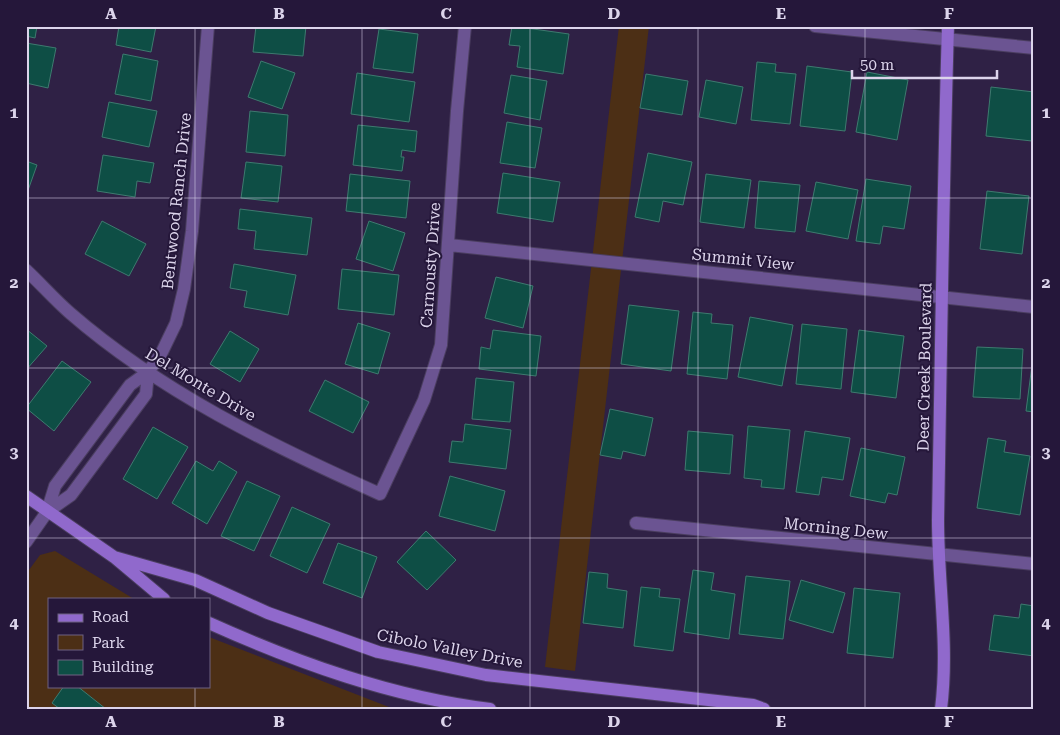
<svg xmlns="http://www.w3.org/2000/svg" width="1060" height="735" viewBox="0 0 1060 735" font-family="'Roboto Serif',serif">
	<rect width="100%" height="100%" fill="#2f2145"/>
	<!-- green -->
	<path fill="#4c2f15" d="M619 26H649L575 671 545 667Z
		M55 551 134 599H49V686H209V637L394 709H26V574L40 555Z"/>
	<!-- building -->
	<path fill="#0e4e45" stroke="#3e7a6f" d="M26 26H37L35 38 26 36Z
		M119 26H156L151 52 116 45Z
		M256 26H306L303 56 253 52Z
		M512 26 569 34 563 74 517 67 520 46 509 45Z
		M379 29 418 34 413 73 373 68Z
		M26 43 56 48 48 88 26 83Z
		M123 54 158 61 151 101 115 94Z
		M261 61 295 73 282 109 248 97Z
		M757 62 776 64 775 72 796 74 790 124 751 120Z
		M807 66 852 72 845 131 800 126Z
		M867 72 908 80 897 140 856 132Z
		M357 73 415 82 409 122 351 114Z
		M646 74 688 81 682 115 640 108Z
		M511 75 547 81 540 120 504 113Z
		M706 80 743 87 736 124 699 117Z
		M991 87 1034 92 1032 141 986 136Z
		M26 92H28L26 129Z
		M109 102 157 111 149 147 102 137Z
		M250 111 288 115 285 156 246 152Z
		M507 122 542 128 535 168 500 163Z
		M358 125 417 131 415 152 402 150 401 157H404L402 171 353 165Z
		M648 153 692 162 683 205 663 201 659 222 635 217Z
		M103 155 154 163 150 183 137 181 135 197 97 191Z
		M26 161 37 165 26 196Z
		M246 162 282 166 278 202 241 198Z
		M503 173 560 182 553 222 497 213Z
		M350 174 410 181 406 218 346 211Z
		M706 174 751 180 744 228 700 222Z
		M866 179 911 186 904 229 883 226 880 244 856 241Z
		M759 181 800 185 795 232 755 228Z
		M816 182 858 190 848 239 806 231Z
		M987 191 1029 196 1022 254 980 249Z
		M240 209 312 218 307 255 254 249 256 231 238 229Z
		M102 221 146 244 129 276 85 254Z
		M369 221 405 233 393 271 356 259Z
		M234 264 296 275 288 315 244 307 247 291 230 288Z
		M342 269 399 275 394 315 338 309Z
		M496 277 533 286 523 328 485 318Z
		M629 305 679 311 671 371 621 364Z
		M693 312 712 314 711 323 733 325 727 379 687 374Z
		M750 317 793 325 782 386 738 377Z
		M358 323 390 333 378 374 345 364Z
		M802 324 847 329 841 389 796 384Z
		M26 329 47 346 26 370Z
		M493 330 541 336 536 376 479 369 481 347 490 349Z
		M859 330 904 336 896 398 851 392Z
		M230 331 259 349 240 382 210 364Z
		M977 347 1023 349 1020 399 973 397Z
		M62 361 91 382 54 431 26 408Z
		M1032 365H1034V412L1026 411Z
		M476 378 514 382 510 422 472 419Z
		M325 380 369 402 353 433 309 411Z
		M610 409 653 418 645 456 623 451 621 459 600 455Z
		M465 424 511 430 506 469 449 462 452 441 463 442Z
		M748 426 790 430 784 489 761 487 762 480 744 478Z
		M153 427 188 447 157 499 123 479Z
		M688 431 733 435 730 474 685 470Z
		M805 431 850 438 843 480 822 477 819 495 796 492Z
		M988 438 1006 441 1004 452 1030 456 1020 515 977 508Z
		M861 448 905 457 897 495 888 493 885 503 850 496Z
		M196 461 213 471 219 461 237 472 207 524 172 503Z
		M450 476 505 491 495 531 439 516Z
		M247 481 280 496 254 551 221 536Z
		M292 507 330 524 307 573 270 556Z
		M426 531 456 560 427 590 397 562Z
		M338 543 377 557 362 598 323 583Z
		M693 570 714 573 711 590 735 594 729 639 684 632Z
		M589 572 608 574 607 588 627 591 623 628 583 623Z
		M746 576 790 581 783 639 739 634Z
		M801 580 845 593 833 633 789 620Z
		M641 587 660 589 659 597 680 599 673 651 634 646Z
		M854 588 900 593 893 658 847 653Z
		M1021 604 1034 606V656L989 650 994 615 1019 618Z
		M64 686H77L106 709H60L52 703Z"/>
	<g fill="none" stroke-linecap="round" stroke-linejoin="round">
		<defs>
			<path id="street" d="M815 26 1034 48
				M449 245 1034 307
				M26 270C41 284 54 299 70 313 161 392 270 445 380 494L424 400 441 345 457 111 465 26
				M47 512 71 495 146 394 148 372
				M636 523 1034 564
				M26 542 47 512 55 486 130 385 148 372 161 354 176 323 184 289 192 231 208 26"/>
			<path id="secondary" d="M26 496 114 557 164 599
				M114 557 195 580 268 613 378 652 486 675 753 705 764 709
				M209 623C298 663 392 697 490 709
				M941 709C949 646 938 584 938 520 941 356 943 191 948 26"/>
		</defs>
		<!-- street casing -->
		<use href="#street" stroke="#4b3e60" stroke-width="14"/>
		<!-- secondary casing -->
		<use href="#secondary" stroke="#4b3e60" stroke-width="14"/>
		<!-- street -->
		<use href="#street" stroke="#6b5492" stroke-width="12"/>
		<!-- secondary -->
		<use href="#secondary" stroke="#9069cc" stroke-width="12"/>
	</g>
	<!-- grid -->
	<path fill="none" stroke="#dcd4eb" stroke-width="1" stroke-opacity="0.55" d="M195 26V599M362 26V709M530 26V709M698 26V709M865 26V709M26 198H1034M26 368H1034M26 538H1034M195 686V709"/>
	<g text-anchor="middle" stroke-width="4" stroke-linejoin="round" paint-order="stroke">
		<!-- street labels -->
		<g font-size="16" fill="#dcd4eb" stroke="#25173a">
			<text transform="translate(176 201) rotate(-84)" y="6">Bentwood Ranch Drive</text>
			<text transform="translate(743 259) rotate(6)" y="6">Summit View</text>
			<text transform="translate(430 265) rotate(-86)" y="6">Carnousty Drive</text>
			<text transform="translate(924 367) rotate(-89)" y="6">Deer Creek Boulevard</text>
			<text transform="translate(201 384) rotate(31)" y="6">Del Monte Drive</text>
			<text transform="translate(836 528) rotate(6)" y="6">Morning Dew</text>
			<text transform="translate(450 648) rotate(11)" y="6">Cibolo Valley Drive</text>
		</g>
	</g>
	<!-- border -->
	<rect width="1060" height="735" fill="none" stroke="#25173a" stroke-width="55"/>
	<!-- legend -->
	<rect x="48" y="598" width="162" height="90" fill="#25173a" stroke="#6e6381"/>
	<rect x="58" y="614" width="25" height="8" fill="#9069cc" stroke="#6e6381"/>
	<text x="92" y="622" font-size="15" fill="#dcd4eb">Road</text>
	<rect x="58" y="635" width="25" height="15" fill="#4c2f15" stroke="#6e6381"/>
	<text x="92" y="648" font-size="15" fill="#dcd4eb">Park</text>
	<rect x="58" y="660" width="25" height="15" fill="#0e4e45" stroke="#6e6381"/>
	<text x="92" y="672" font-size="15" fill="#dcd4eb">Building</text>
	<!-- scale -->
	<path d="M852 70v8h145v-8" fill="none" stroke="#dcd4eb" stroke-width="2.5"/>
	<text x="860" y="70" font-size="15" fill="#dcd4eb" stroke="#25173a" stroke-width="4" paint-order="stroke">50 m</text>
	<rect x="28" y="28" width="1004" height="680" fill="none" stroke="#dcd4eb" stroke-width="2"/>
	<g font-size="16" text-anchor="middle" font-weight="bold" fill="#dcd4eb">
		<text x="111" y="19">A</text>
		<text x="279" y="19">B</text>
		<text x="446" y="19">C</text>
		<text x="614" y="19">D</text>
		<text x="781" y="19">E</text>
		<text x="949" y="19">F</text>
		<text x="14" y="118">1</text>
		<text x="1046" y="118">1</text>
		<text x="14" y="288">2</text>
		<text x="1046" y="288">2</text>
		<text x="14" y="458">3</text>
		<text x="1046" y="458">3</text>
		<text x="14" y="628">4</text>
		<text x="1046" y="628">4</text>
		<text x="111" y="727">A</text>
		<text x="279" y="727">B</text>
		<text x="446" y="727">C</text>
		<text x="614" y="727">D</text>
		<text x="781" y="727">E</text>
		<text x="949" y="727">F</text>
	</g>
</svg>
